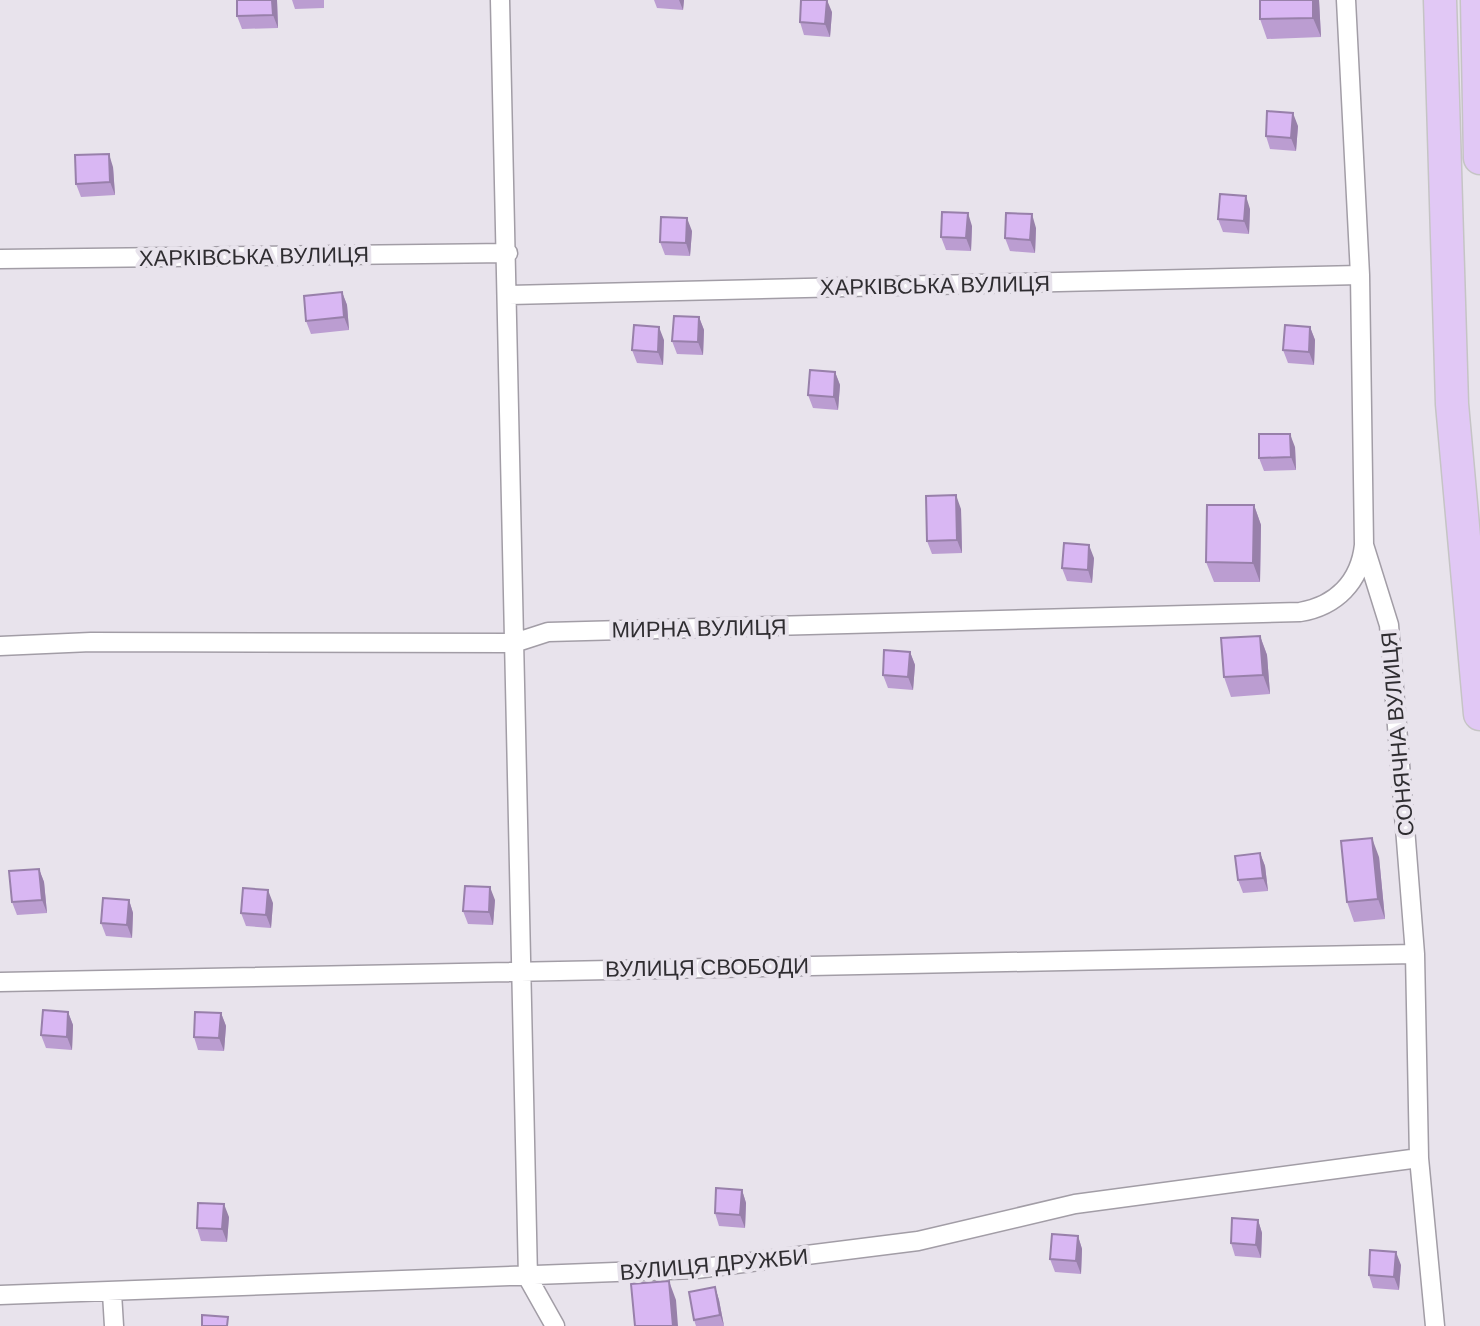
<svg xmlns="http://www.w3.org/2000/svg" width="1480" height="1326" viewBox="0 0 1480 1326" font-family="'DM Sans',sans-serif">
	<rect width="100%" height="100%" fill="#e8e3ec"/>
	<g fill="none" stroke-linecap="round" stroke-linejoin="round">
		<defs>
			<path id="street" d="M500 0 528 1278 555 1326
				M1346 0 1360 275 1364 545 1389 625 1415 954 1419 1158 1435 1326
				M0 259 508 253
				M509 295 1360 275
				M0 646 91 642 514 643 548 632 1300 612C1336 606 1360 582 1364 545
				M0 982 1415 954
				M112 1293 114 1326
				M0 1295 696 1269 918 1241 1075 1204 1419 1158"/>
			<path id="highway" d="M1440 0 1452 404 1480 714
				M1477 0 1480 158"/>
		</defs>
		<!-- street casing -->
		<use href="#street" stroke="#a29da6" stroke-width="21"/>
		<!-- highway casing -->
		<use href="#highway" stroke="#c5c4c5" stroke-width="35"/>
		<!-- street -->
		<use href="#street" stroke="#fff" stroke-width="18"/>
		<!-- highway -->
		<use href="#highway" stroke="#e1c8f5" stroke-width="32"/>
	</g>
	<!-- wall -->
	<path fill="#bb9dd1" d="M237 0H277L278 28 242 29 237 16Z
		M292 0H324V8L295 9Z
		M654 0H684L683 10 657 8Z
		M1319 0 1321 37 1267 39 1260 19Z
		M832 12 830 37 804 35 800 22Z
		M1298 126 1296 151 1270 149 1266 136Z
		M113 167 115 195 81 197 76 184Z
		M1250 209 1249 234 1223 232 1218 219Z
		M972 226 971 251 946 250 941 237Z
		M1036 228 1035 253 1010 251 1005 238Z
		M692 231 690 256 665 255 660 242Z
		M342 292 347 305 349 330 311 334 306 321Z
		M699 317 704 330 703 355 677 354 672 341Z
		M1310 327 1315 340 1314 365 1288 363 1283 350Z
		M664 340 663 365 637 363 632 350Z
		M835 372 840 385 838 410 813 408 808 395Z
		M1295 447 1296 470 1264 471 1259 458Z
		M1254 505 1261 525 1260 582H1214L1206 562Z
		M961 509 962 553 932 554 927 541Z
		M1094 558 1092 583 1067 581 1062 568Z
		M1260 636 1267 655 1270 694 1231 697 1224 677Z
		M910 652 915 665 913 690 888 688 883 675Z
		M1260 853 1265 866 1268 891 1243 893 1238 880Z
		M1379 857 1385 919 1354 922 1347 902Z
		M39 869 44 882 47 913 17 915 12 902Z
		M129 900 133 913 132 938 106 936 101 923Z
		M495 900 493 925 468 924 463 911Z
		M273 903 271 928 246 926 241 913Z
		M68 1012 73 1025 72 1050 46 1048 41 1035Z
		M221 1013 226 1026 224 1051 198 1050 194 1037Z
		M742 1190 746 1203 745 1228 719 1226 715 1213Z
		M229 1217 227 1242 201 1241 197 1228Z
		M1258 1220 1262 1233 1261 1258 1235 1256 1231 1243Z
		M1078 1236 1082 1249 1081 1274 1055 1272 1050 1259Z
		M1401 1265 1399 1290 1373 1288 1369 1275Z
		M715 1287 719 1300 724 1326H696L694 1320Z"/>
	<!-- shaded-wall -->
	<path fill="#9880aa" d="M272 0H277L278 28 273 15Z
		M679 0H684L683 10Z
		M827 0 832 12 830 37 825 24Z
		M1313 0H1319L1321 37 1313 18Z
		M1293 113 1298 126 1296 151 1291 138Z
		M109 154 113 167 115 195 110 182Z
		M1246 196 1250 209 1249 234 1244 221Z
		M968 213 972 226 971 251 966 238Z
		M1032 214 1036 228 1035 253 1030 240Z
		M687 218 692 231 690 256 686 243Z
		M342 292 347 305 349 330 344 317Z
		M699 317 704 330 703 355 698 342Z
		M659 327 664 340 663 365 658 352Z
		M1310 327 1315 340 1314 365 1309 352Z
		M835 372 840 385 838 410 834 397Z
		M1290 434 1295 447 1296 470 1291 457Z
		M956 495 961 509 962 553 957 540Z
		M1254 505 1261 525 1260 582 1253 563Z
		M1089 545 1094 558 1092 583 1088 570Z
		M1260 636 1267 655 1270 694 1263 675Z
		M910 652 915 665 913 690 908 677Z
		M1372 838 1379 857 1385 919 1378 899Z
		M1260 853 1265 866 1268 891 1263 878Z
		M39 869 44 882 47 913 42 900Z
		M490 887 495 900 493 925 489 912Z
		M268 890 273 903 271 928 266 915Z
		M129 900 133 913 132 938 127 925Z
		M68 1012 73 1025 72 1050 67 1037Z
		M221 1013 226 1026 224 1051 219 1038Z
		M742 1190 746 1203 745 1228 740 1215Z
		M224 1204 229 1217 227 1242 222 1229Z
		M1258 1220 1262 1233 1261 1258 1256 1245Z
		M1078 1236 1082 1249 1081 1274 1076 1261Z
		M1396 1252 1401 1265 1399 1290 1394 1277Z
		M669 1281 676 1300 678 1326H673Z
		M715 1287 719 1300 724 1326 720 1315Z"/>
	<!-- building -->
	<path fill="#d9b7f3" stroke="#9880aa" stroke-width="2" d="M237 0H272L273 15 237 16Z
		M801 0H827L825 24 800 22Z
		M1260 0H1313V18L1260 19Z
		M1267 111 1293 113 1291 138 1266 136Z
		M109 154 110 182 76 184 75 155Z
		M1220 194 1246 196 1244 221 1218 219Z
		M942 212 968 213 966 238 941 237Z
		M1006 213 1032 214 1030 240 1005 238Z
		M661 217 687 218 686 243 660 242Z
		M342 292 344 317 306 321 304 296Z
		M674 316 699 317 698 342 672 341Z
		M634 325 659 327 658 352 632 350Z
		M1285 325 1310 327 1309 352 1283 350Z
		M810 370 835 372 834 397 808 395Z
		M1259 434H1290L1291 457 1259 458Z
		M956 495 957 540 927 541 926 496Z
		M1207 505H1254L1253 563 1206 562Z
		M1064 543 1089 545 1088 570 1062 568Z
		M1260 636 1263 675 1224 677 1221 638Z
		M884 650 910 652 908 677 883 675Z
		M1372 838 1378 899 1347 902 1341 841Z
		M1260 853 1263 878 1238 880 1235 856Z
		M39 869 42 900 12 902 9 871Z
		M465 886 490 887 489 912 463 911Z
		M243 888 268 890 266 915 241 913Z
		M103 898 129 900 127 925 101 923Z
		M43 1010 68 1012 67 1037 41 1035Z
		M195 1012 221 1013 219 1038 194 1037Z
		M716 1188 742 1190 740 1215 715 1213Z
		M198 1203 224 1204 222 1229 197 1228Z
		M1232 1218 1258 1220 1256 1245 1231 1243Z
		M1052 1234 1078 1236 1076 1261 1050 1259Z
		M1370 1250 1396 1252 1394 1277 1369 1275Z
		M669 1281 673 1326H635L631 1284Z
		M715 1287 720 1315 694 1320 689 1292Z
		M202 1315 228 1317 227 1326H202Z"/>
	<g text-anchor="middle" stroke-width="8" stroke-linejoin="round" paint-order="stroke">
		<!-- street labels -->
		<g font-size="22" fill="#2f2d31" stroke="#e8e3ec">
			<text transform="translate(254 256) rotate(-1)" y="8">ХАРКІВСЬКА ВУЛИЦЯ</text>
			<text transform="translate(935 285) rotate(-1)" y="8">ХАРКІВСЬКА ВУЛИЦЯ</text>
			<text transform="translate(699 628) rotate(-1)" y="8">МИРНА ВУЛИЦЯ</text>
			<text transform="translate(1397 734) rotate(-95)" y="8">СОНЯЧНА ВУЛИЦЯ</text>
			<text transform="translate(707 967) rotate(-1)" y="8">ВУЛИЦЯ СВОБОДИ</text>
			<text transform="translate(714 1264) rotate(-5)" y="8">ВУЛИЦЯ ДРУЖБИ</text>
		</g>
	</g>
</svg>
